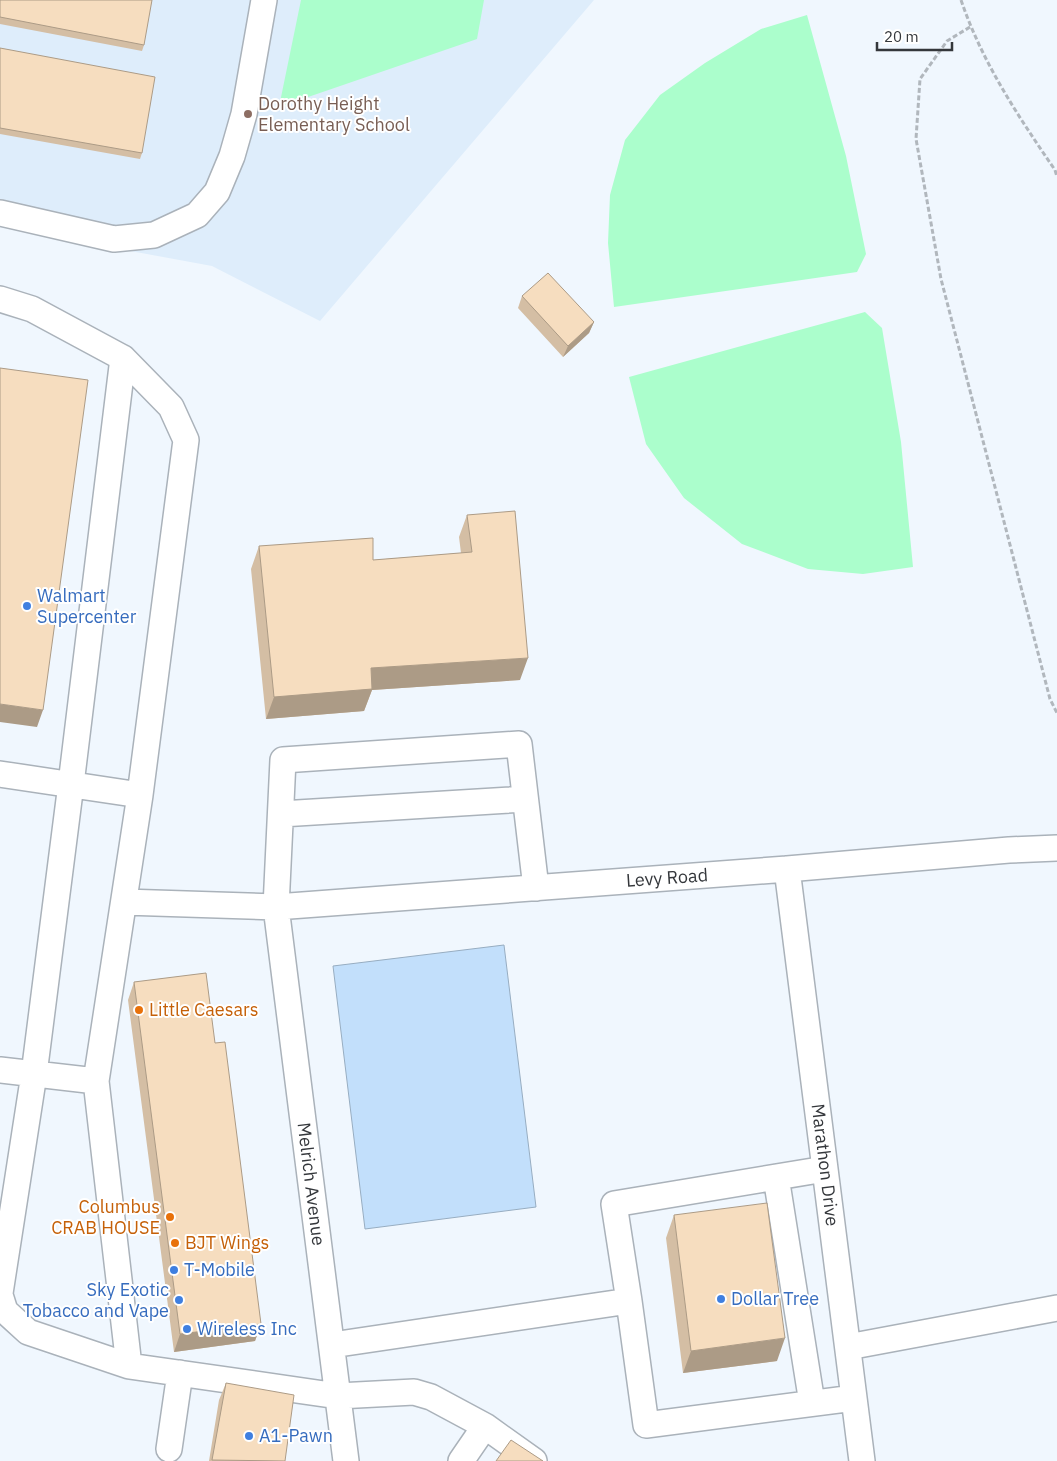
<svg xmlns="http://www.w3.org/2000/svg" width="1057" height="1461" viewBox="0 0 1057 1461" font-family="'IBM Plex Sans',sans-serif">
	<rect width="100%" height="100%" fill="#f0f7fe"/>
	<!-- built -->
	<path fill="#deedfb" d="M0 0H594L320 321 212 266 0 227Z"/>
	<!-- green -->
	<path fill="#abfecc" d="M301 0H484L477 39 279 107Z
		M807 15 846 156 866 254 857 272 614 307 608 243 610 195 625 140 660 95 705 63 761 29Z
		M865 312 882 328 901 442 913 567 863 574 808 569 742 544 684 498 646 444 629 377Z"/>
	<!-- water -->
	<path fill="#c2dffb" stroke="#97adc1" d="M504 945 536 1207 365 1229 333 966Z"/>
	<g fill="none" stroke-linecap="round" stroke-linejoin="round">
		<defs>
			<path id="minor" d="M0 213 114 239 154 235 197 215 217 192 232 156 244 114 264 0
				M0 299 32 309 123 358 171 407 186 440 140 795
				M0 774 140 795 96 1081 0 1070
				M281 814 525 799
				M787 869 862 1461
				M124 902 276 907 787 869 1009 850 1057 848
				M96 1081 129 1366 338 1396 414 1392 431 1397 485 1426 461 1461
				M776 1177 812 1403
				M0 1293 34 1074 71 784 123 358
				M0 1295 5 1311 28 1332 129 1366
				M629 1301 646 1425 854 1398
				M332 1345 629 1301 614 1204 825 1169
				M848 1347 1057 1308
				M485 1426 534 1461
				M169 1449 180 1373
				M346 1461 276 907 283 760 519 744 536 888"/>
		</defs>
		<!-- minor casing -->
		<use href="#minor" stroke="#aab2ba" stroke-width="28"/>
		<!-- path -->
		<path stroke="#b1b7bd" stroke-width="3" stroke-dasharray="5 2.5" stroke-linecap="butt" d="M961 0C982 62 1018 116 1055 170L1057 177
			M970 27 947 41 920 79 916 139 941 279 1050 699 1057 713"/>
		<!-- minor -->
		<use href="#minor" stroke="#fff" stroke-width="25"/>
	</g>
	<!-- wall -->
	<path fill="#d4bea4" d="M0 0 144 45 142 51 0 24Z
		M0 48 142 153 140 159 0 134Z
		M522 296 594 322 589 333 563 357 518 308Z
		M467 515 520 680 372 690 364 711 266 719 251 569 259 546 373 560 461 553 459 537Z
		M134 982 215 1043 261 1324 255 1341 174 1352 128 1000Z
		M674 1215 777 1361 683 1373 666 1238Z
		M226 1383 285 1461H209L219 1400Z"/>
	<!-- shaded-wall -->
	<path fill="#ac9b86" d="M594 322 589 333 563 357 568 346Z
		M528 658 520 680 372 690 364 711 266 719 274 697 371 668Z
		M0 704 43 710 37 727 0 722Z
		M261 1324 255 1341 174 1352 180 1334Z
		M785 1338 777 1361 683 1373 691 1351Z"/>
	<!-- building -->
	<path fill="#f6ddbf" stroke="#ac9b86" d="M0 0H152L144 45 0 17Z
		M0 48 155 77 142 153 0 128Z
		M548 273 594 322 568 346 522 296Z
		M0 368 88 380 43 710 0 704Z
		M515 511 528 658 371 668 372 689 274 697 259 546 373 538V560L472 552 467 515Z
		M206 973 215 1043 225 1042 261 1324 180 1334 134 982Z
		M767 1203 785 1338 691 1351 674 1215Z
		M226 1383 294 1395 285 1461 212 1460Z
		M511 1440 543 1461H496Z"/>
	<!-- markers -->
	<circle fill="#8d6e63" stroke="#fff" stroke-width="2" cx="248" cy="114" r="5"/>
	<g fill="#3f7fe0" stroke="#fff" stroke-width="2">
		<circle cx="27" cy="606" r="5"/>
		<circle cx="174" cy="1270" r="5"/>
		<circle cx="721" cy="1299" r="5"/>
		<circle cx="179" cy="1300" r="5"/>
		<circle cx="187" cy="1329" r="5"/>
		<circle cx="249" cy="1436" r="5"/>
	</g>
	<g fill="#e8710a" stroke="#fff" stroke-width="2">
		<circle cx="139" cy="1010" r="5"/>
		<circle cx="170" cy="1217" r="5"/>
		<circle cx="175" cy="1243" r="5"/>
	</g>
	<g text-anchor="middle" stroke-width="4" stroke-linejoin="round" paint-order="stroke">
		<!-- education labels -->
		<g font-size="18" fill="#785e54" stroke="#fff" text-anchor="start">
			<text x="258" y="110">Dorothy Height<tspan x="258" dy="21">Elementary School</tspan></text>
		</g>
		<!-- shop labels -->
		<g font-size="18" fill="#366cbe" stroke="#fff" text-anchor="start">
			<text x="37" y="602">Walmart<tspan x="37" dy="21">Supercenter</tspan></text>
			<text x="184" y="1276">T-Mobile</text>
			<text x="169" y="1296" text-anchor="end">Sky Exotic<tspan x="169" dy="21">Tobacco and Vape</tspan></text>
			<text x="731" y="1305">Dollar Tree</text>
			<text x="197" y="1335">Wireless Inc</text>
			<text x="259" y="1442">A1-Pawn</text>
		</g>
		<!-- street labels -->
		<g font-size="18" fill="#34373b" stroke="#fff">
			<text transform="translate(667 878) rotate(-4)" y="6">Levy Road</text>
			<text transform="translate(825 1165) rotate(83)" y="6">Marathon Drive</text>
			<text transform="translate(311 1184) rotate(83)" y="6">Melrich Avenue</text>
		</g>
		<!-- food labels -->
		<g font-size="18" fill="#c56008" stroke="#fff" text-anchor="start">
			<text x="149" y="1016">Little Caesars</text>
			<text x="160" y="1213" text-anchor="end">Columbus<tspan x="160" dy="21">CRAB HOUSE</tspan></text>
			<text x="185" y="1249">BJT Wings</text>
		</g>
	</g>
	<!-- scale -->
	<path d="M877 42v8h75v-8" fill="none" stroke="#34373b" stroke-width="2.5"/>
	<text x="884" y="42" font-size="15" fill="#34373b" stroke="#ffffff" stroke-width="4" paint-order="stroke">20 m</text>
</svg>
